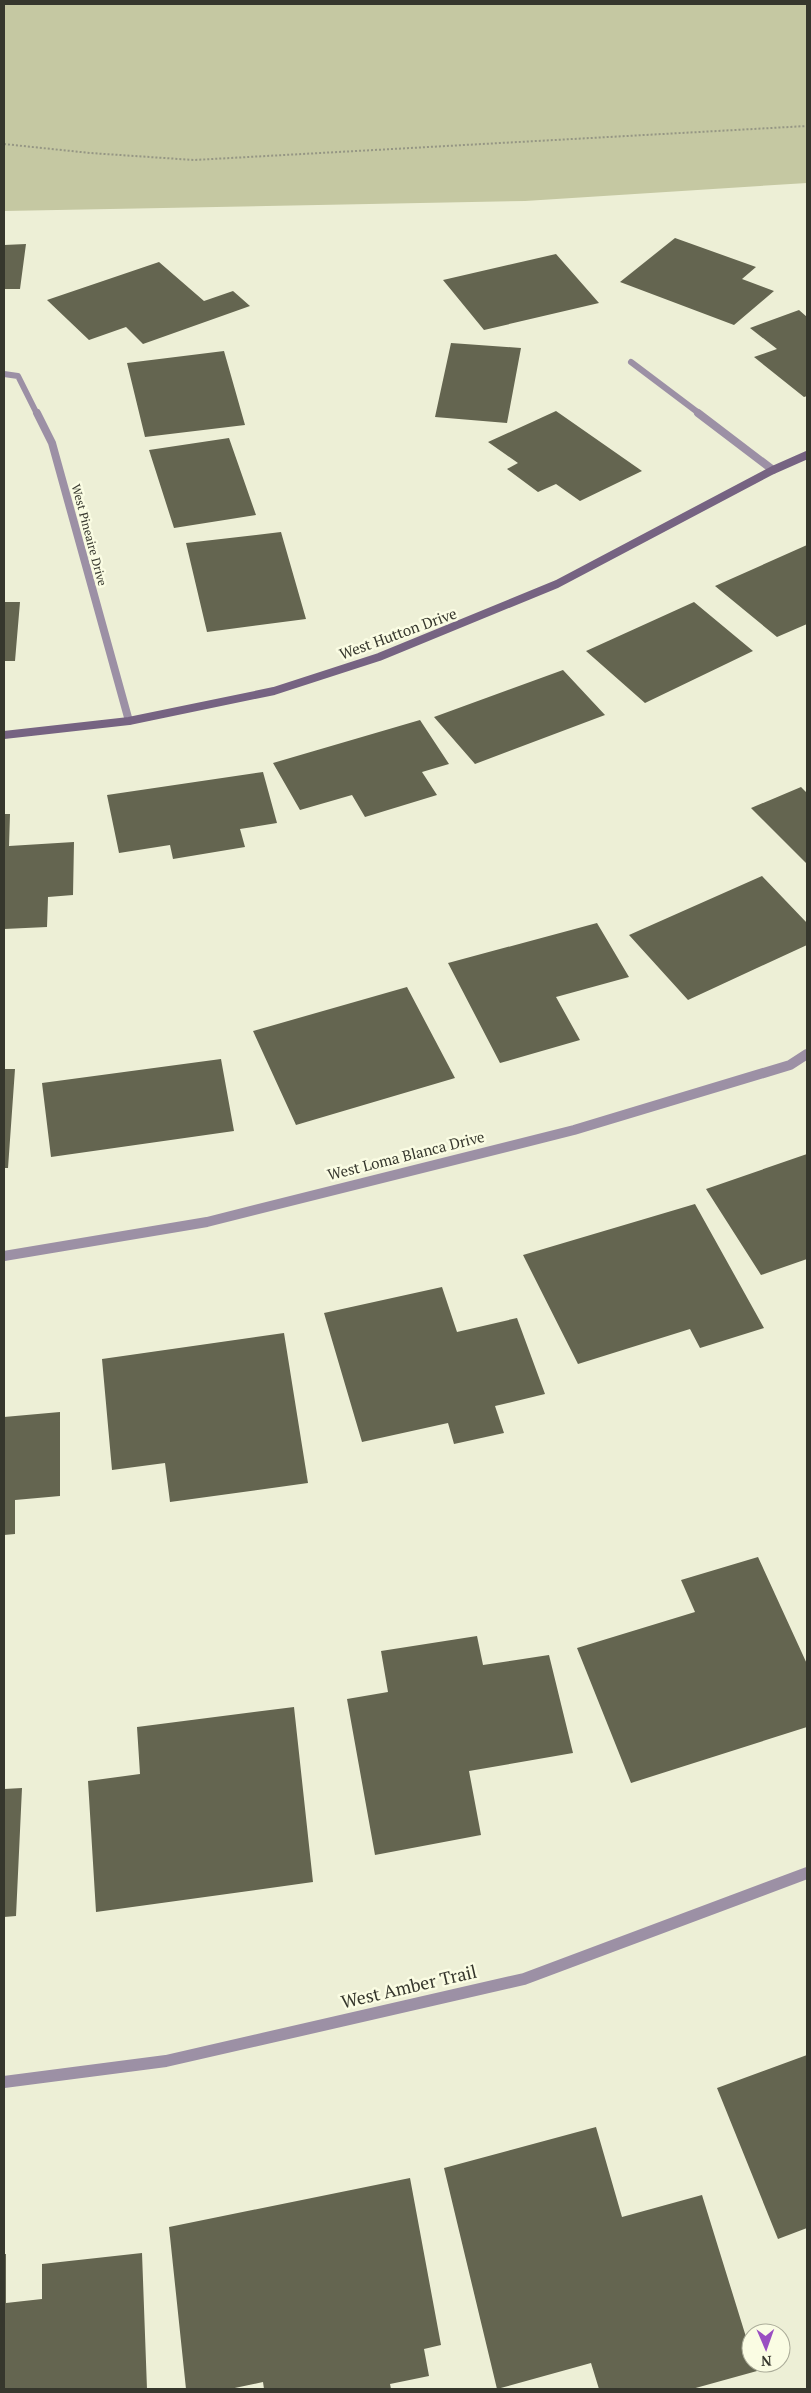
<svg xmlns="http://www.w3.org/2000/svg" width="811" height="2393" viewBox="0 0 811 2393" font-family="'PT Serif',serif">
	<rect width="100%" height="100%" fill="#edefd6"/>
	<!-- green -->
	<path fill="#c5c8a2" d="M4 4H807V183L525 201 4 211Z"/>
	<!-- building -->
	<path fill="#646550" d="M675 238 756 267 742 279 774 291 734 325 620 282Z
		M26 244 20 289H4V245Z
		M556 254 599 303 484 330 443 280Z
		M159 262 204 301 233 291 250 306 143 344 126 327 89 340 47 300Z
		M799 310 807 317V396L804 397 754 357 777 349 750 328Z
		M451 343 521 348 507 423 435 417Z
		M224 351 245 425 145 437 127 363Z
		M556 411 642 471 580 501 556 484 538 492 507 469 518 463 488 442Z
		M229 438 256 515 174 528 149 450Z
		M281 532 306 619 207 632 186 543Z
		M807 545V624L777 637 715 586Z
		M4 602H20L15 661H4Z
		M694 602 753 651 645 703 586 651Z
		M563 670 605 715 475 764 434 717Z
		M420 720 449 764 422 772 437 795 365 817 352 795 300 810 273 763Z
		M263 772 277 823 240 829 245 847 173 859 170 845 119 853 107 795Z
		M801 787 807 793V864L751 808Z
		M4 814H10L9 846 74 842 73 895 48 897 47 927 4 929Z
		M762 876 807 923V945L688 1000 629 935Z
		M597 923 629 977 556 997 580 1040 500 1063 448 963Z
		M407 987 455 1078 296 1125 253 1031Z
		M221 1059 234 1131 51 1157 42 1083Z
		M4 1069H15L8 1168H4Z
		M807 1154V1259L761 1275 706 1189Z
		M695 1204 764 1328 700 1348 690 1329 578 1364 523 1255Z
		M442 1287 457 1332 517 1318 545 1394 495 1406 504 1433 454 1444 448 1423 362 1442 324 1313Z
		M284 1333 308 1483 170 1502 165 1463 112 1470 102 1359Z
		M60 1412V1496L15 1500V1534L4 1535V1417Z
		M758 1557 807 1664V1727L631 1783 577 1648 695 1612 681 1580Z
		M477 1636 483 1665 549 1655 573 1753 469 1771 481 1835 375 1855 347 1699 388 1692 381 1651Z
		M294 1707 313 1882 96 1912 88 1781 140 1774 137 1727Z
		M22 1788 16 1916 4 1917V1789Z
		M807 2055V2228L778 2239 717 2088Z
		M596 2127 622 2217 702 2195 751 2353V2363H754L757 2371 692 2389H599L591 2363 497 2389 444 2168Z
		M410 2178 441 2345 424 2349 429 2376 390 2384 391 2389H264L263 2382 230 2389H186L169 2227Z
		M142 2253 147 2389H4V2254H6V2303L42 2299V2264Z"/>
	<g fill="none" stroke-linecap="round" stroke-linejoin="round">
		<!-- path -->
		<path stroke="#959684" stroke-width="2" stroke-dasharray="2 2" stroke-linecap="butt" d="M4 144 90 153 194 160 807 126"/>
		<!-- street-far3 -->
		<path stroke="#9c90a5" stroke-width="6" d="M631 362 700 414
			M4 374 18 376 37 414"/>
		<!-- street-far2 -->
		<path stroke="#9c90a5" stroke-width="8" d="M37 413 52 443 129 721
			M698 413 773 470"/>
		<!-- street-far1 -->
		<path stroke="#9c90a5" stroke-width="10" d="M4 1256 207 1222 574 1130 790 1065 807 1054"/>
		<!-- street -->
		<path stroke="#9c90a5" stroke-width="12" d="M4 2082 166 2061 524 1979 807 1873"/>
		<!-- secondary -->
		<path stroke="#766382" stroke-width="8" d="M4 735 129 721 274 691 379 657 557 584 773 470 807 455"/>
	</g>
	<g text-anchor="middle" stroke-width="5" stroke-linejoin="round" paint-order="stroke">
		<!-- far-street labels -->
		<g font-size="12" fill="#36372d" stroke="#fafce3">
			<text transform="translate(89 535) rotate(75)" y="4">West Pineaire Drive</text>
		</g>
		<!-- street labels -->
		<g font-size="15" fill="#36372d" stroke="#fafce3">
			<text transform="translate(398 634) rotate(-20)" y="5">West Hutton Drive</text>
			<text transform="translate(406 1156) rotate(-14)" y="5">West Loma Blanca Drive</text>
		</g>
		<!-- near-street labels -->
		<g font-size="18" fill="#36372d" stroke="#fafce3">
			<text transform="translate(409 1987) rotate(-13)" y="6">West Amber Trail</text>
		</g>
	</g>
	<!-- border -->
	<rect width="811" height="2393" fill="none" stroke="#36372d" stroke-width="10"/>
	<!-- north arrow -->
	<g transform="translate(766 2348) rotate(178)"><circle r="24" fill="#fafce3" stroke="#acad9a"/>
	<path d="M0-4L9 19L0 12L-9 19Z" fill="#9a4fc2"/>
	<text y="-8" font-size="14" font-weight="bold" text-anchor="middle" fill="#36372d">N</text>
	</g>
</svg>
